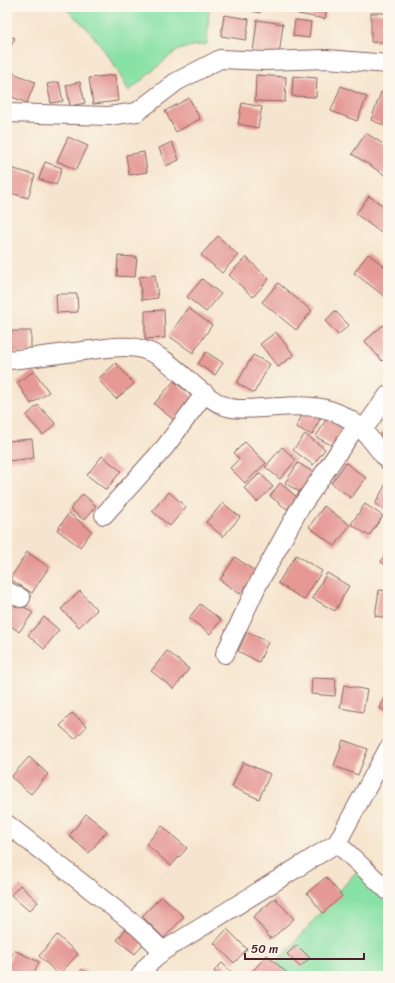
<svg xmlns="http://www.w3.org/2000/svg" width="395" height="983" viewBox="0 0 395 983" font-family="Sriracha,sans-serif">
	<rect width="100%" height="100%" fill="#fbf7ec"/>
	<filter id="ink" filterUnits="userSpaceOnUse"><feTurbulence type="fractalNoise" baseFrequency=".025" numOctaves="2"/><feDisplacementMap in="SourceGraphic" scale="8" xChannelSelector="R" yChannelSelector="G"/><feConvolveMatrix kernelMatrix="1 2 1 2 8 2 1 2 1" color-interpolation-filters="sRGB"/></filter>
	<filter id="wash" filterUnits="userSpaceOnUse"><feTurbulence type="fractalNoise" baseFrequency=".012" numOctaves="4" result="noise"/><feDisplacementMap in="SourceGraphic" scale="16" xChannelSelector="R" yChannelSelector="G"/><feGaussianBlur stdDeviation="0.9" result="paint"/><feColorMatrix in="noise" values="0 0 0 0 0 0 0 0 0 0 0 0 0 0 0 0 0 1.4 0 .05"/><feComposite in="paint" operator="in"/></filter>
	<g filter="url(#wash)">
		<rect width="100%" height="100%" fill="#f6e5ce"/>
		<!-- green -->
		<path fill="#88e1a5" stroke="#698068" d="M63 7H209L207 44 192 46 176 51 129 91C110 58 94 30 63 7Z
			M363 864 388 886V976H265Z"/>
		<g id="blocks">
			<!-- building -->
			<path fill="#e59894" d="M239 7H261L260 13Z
				M299 7H327L325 19 298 14Z
				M371 13H388V42H371Z
				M224 15 249 19 246 40 221 36Z
				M257 20 283 24 279 56 253 52Z
				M295 20 311 22 309 38 293 36Z
				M7 35 15 38 7 54Z
				M11 72 35 82 27 103 7 95V84Z
				M115 75 118 101 93 104 89 78Z
				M256 75 286 77 285 102 255 101Z
				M293 76 317 78 316 97 292 96Z
				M59 82 63 101 51 103 47 84Z
				M80 82 85 103 70 106 66 85Z
				M341 86 367 97 357 121 331 111Z
				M381 92 388 94V127L371 120Z
				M189 98 200 119 176 132 165 111Z
				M242 103 262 107 258 128 238 124Z
				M366 133 388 147V177L352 154Z
				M68 137 88 146 76 170 57 161Z
				M172 142 179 160 166 166 159 148Z
				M144 152 147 172 129 175 126 155Z
				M45 162 62 168 56 185 39 179Z
				M7 167 35 175 28 198 7 192Z
				M369 196 388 209V238L356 214Z
				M218 236 238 255 222 273 201 255Z
				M368 254 388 269V299L354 273Z
				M118 256 137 257 135 277 117 276Z
				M246 257 269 279 253 297 229 275Z
				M155 275 158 298 142 300 139 277Z
				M202 279 221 294 206 312 187 297Z
				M278 283 312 311 296 330 262 302Z
				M56 294H77L78 312 57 313Z
				M188 308 212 325 193 353 169 336Z
				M164 310 165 338 145 339V311Z
				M335 311 349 325 338 335 325 321Z
				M383 325 388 331V356L382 361 365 341Z
				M7 331H31V353L7 354Z
				M276 332 294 355 278 367 260 344Z
				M206 352 223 363 215 375 198 364Z
				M253 355 270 364 254 393 237 383Z
				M116 363 134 384 116 399 98 379Z
				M34 371 49 392 31 404 17 383Z
				M174 381 194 398 175 421 154 404Z
				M38 405 56 424 43 435 26 416Z
				M305 409 321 417 312 435 296 427Z
				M327 418 346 428 335 447 316 437Z
				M388 425V443L379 436Z
				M305 434 325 449 313 465 293 450Z
				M32 439 34 458 8 461 7 441Z
				M245 442 266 463 245 483 230 468 239 459 234 453Z
				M282 447 296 460 280 479 265 467Z
				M102 456 121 471 106 490 87 475Z
				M298 463 316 474 303 494 285 483Z
				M346 463 366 478 351 498 331 483Z
				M260 473 273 487 257 502 244 488Z
				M388 480V511L375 504Z
				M280 483 297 497 287 509 270 496Z
				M169 492 186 507 170 526 152 511Z
				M83 494 96 506 84 520 70 509Z
				M223 503 240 517 223 537 206 522Z
				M365 504 383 516 369 536 351 524Z
				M324 506 350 525 335 546 309 527Z
				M69 513 92 531 80 547 57 530Z
				M387 550H388V566L381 562Z
				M27 552 49 567 32 593 10 579Z
				M296 555 322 571 304 600 278 583Z
				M235 557 256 572 240 594 220 580Z
				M327 573 349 586 335 611 312 598Z
				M379 590 388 591V618L375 616Z
				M80 591 97 610 79 627 61 609Z
				M10 597 33 613 19 632 7 623V600Z
				M200 604 221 620 210 634 189 618Z
				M44 617 59 630 44 649 28 635Z
				M247 632 268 642 259 662 238 651Z
				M167 651 189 669 174 689 151 671Z
				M312 678 336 679 335 696 311 694Z
				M344 685 367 690 363 712 340 708Z
				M388 691V712L380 708Z
				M72 713 87 726 75 739 60 726Z
				M343 740 368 749 358 775 334 766Z
				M29 757 48 774 31 794 11 777Z
				M243 762 270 774 259 799 232 787Z
				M86 814 107 831 89 853 69 836Z
				M162 826 187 848 171 866 146 844Z
				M326 877 342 896 323 913 307 893Z
				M20 885 38 902 29 911 11 895Z
				M162 896 184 917 164 938 142 916Z
				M275 898 294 919 271 939 253 917Z
				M127 927 145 941 135 954 117 940Z
				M227 929 247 949 234 963 214 943Z
				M57 935 78 954 59 975 39 956Z
				M297 945 310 958 300 967 287 954Z
				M14 950 39 962 33 976H17L7 971V965Z
				M267 955 288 974 286 976 249 975Z
				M222 963 236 976H219L214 971Z
				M82 969 91 976H77Z"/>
		</g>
	</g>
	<g filter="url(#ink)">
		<use href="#blocks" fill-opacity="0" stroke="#866464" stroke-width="1"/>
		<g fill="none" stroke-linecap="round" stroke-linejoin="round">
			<defs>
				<path id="minor" d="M7 113 109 116 137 112 176 82 220 59 265 61 327 59 388 64
					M7 360C35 358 63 353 91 350 105 348 123 345 137 348 174 355 193 394 227 407 237 410 250 409 261 408 301 406 331 400 363 430
					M388 395 363 430 388 461
					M104 515 165 447 205 393
					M7 591 21 598
					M225 654 257 586 298 511 357 425
					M7 824 138 927 163 951
					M337 843 388 891
					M140 976 146 967 163 951 337 843 388 749"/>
			</defs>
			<!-- minor casing -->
			<use href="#minor" stroke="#866464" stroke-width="20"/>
			<!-- minor -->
			<use href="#minor" stroke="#fff" stroke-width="18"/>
		</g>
	</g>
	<!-- margin -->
	<rect width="395" height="983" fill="none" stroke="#fbf7ec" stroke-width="24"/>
	<!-- scale -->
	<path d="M245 953v6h119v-6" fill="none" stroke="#4a1f2b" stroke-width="2"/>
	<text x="251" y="953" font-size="12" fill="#4a1f2b" stroke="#fbf7ec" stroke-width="3" paint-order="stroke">50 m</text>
</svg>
